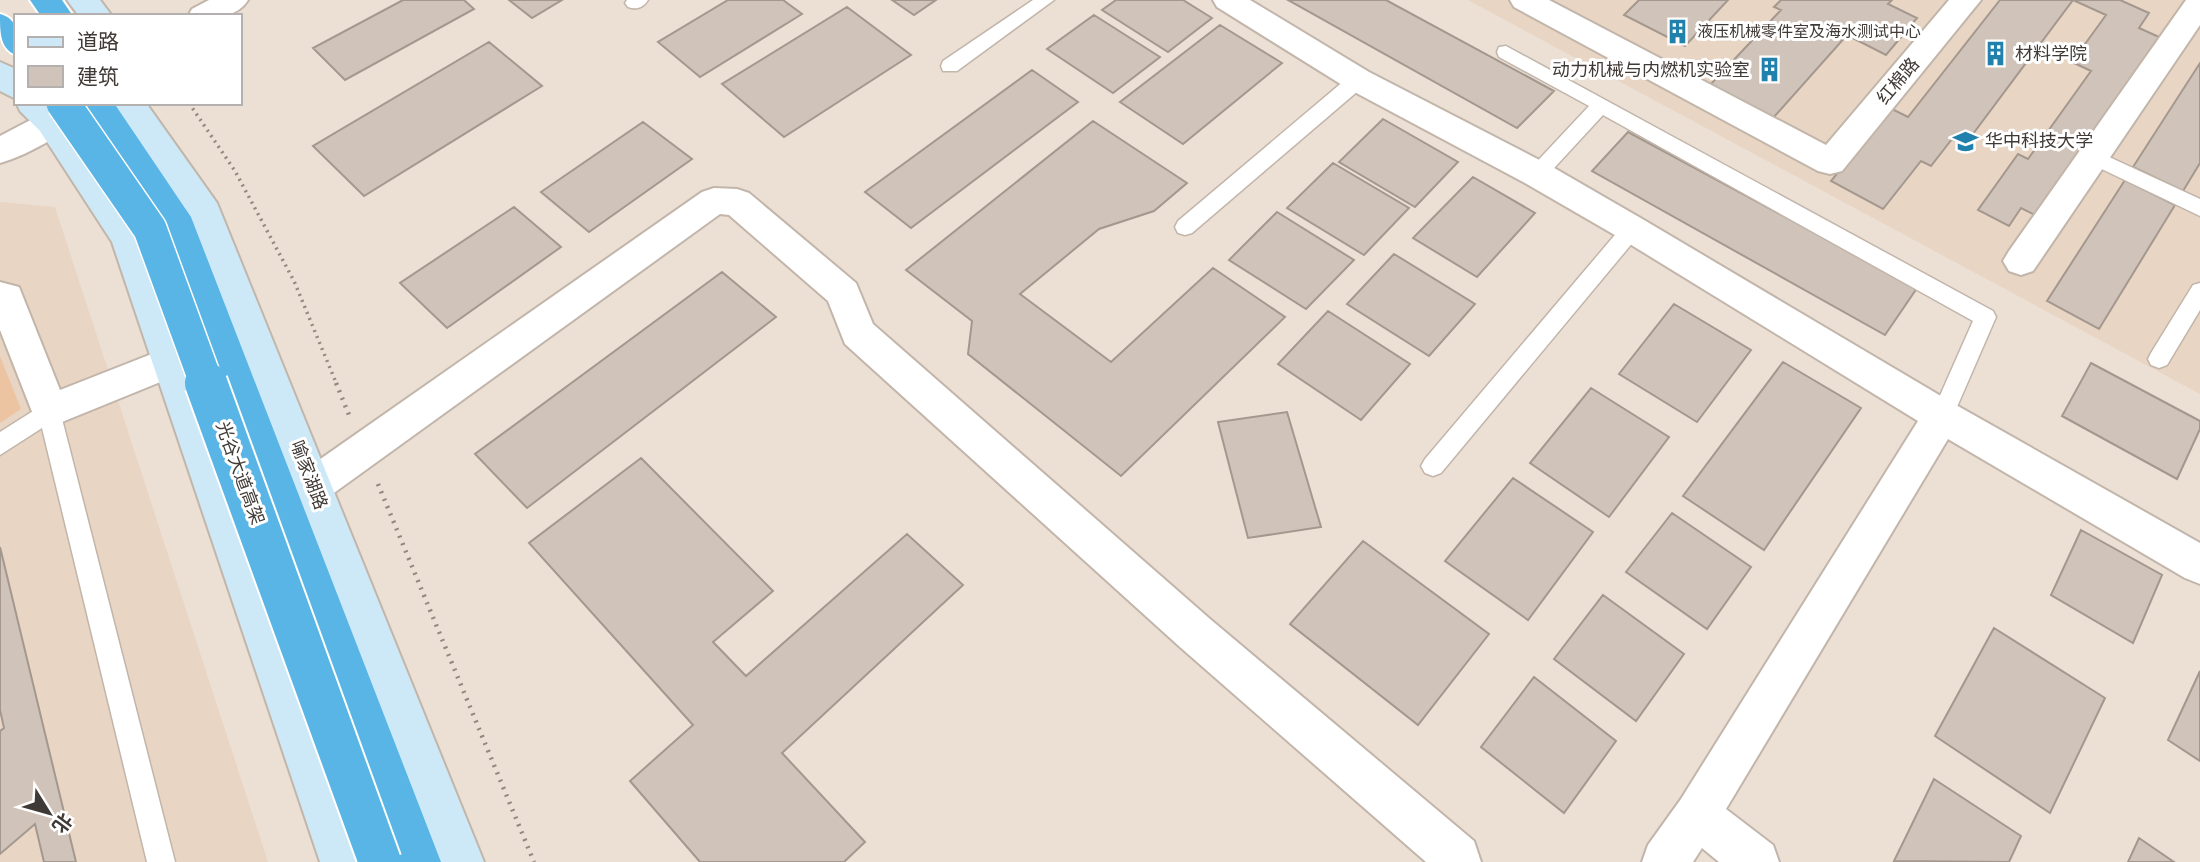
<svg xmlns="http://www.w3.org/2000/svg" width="2200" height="862" viewBox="0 0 2200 862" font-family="'Nunito Sans','Noto Sans SC',sans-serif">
	<rect width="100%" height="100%" fill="#ecdfd4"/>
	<!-- built -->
	<path fill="#e8d5c4" d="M1468 0H2200V394L1994 283Z
		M0 202 55 207 268 862H0Z"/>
	<!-- green -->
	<path fill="#edc4a2" d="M0 356 21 409 0 423Z"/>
	<!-- building -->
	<path fill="#d0c3b9" stroke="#a4988e" stroke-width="2" d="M403 0H464L474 9 345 80 313 48Z
		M509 0H562L532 18Z
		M728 0H783L802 14 700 77 658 42Z
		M892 0H936L914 15Z
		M1116 0H1183L1212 18 1168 52 1102 10Z
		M1288 0H1386L1554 91 1517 128Z
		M1639 0H1728L1685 46 1624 15Z
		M1781 0H1892L1888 4 1917 18 1886 55 1847 35 1773 118 1710 85 1781 10 1774 7Z
		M2000 0H2073L1964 146 1952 139 1931 166 1921 161 1883 209 1831 181 1890 108 1908 117Z
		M2073 0H2120L2149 13 2139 28 2159 37 2037 216 2021 208 2009 226 1978 210 2018 154 2028 159 2091 71 2072 62 2106 15Z
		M847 7 911 55 784 137 722 84Z
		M1094 15 1160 57 1113 93 1047 49Z
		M1220 25 1282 63 1183 144 1120 102Z
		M489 42 542 86 364 196 313 146Z
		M2200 63V163L2183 191 2133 167Z
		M1032 70 1078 102 911 228 865 192Z
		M1383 119 1458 162 1415 207 1339 162Z
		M1093 121 1187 183 1154 211 1099 229 1020 294 1111 362 1213 268 1285 317 1121 476 968 354 972 321 906 270Z
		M643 122 692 159 589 232 541 192Z
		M1628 132 1917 288 1885 335 1592 171Z
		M1333 163 1409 208 1364 255 1287 208Z
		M1473 177 1535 213 1477 277 1413 238Z
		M2125 180 2175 205 2099 329 2047 301Z
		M514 207 561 247 447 328 400 283Z
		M1277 212 1354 260 1306 309 1229 260Z
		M1394 254 1475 304 1429 356 1347 304Z
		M722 272 776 317 527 508 475 454Z
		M1674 304 1751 350 1697 422 1619 374Z
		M1328 311 1410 364 1361 420 1278 364Z
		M1783 362 1861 408 1764 550 1683 496Z
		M2091 363 2200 421V429L2177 479 2062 416Z
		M1591 388 1669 437 1609 517 1530 463Z
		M1287 412 1321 527 1248 538 1218 422Z
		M641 458 773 591 713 642 746 676 907 534 963 585 782 753 865 842 844 862H700L630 781 693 725 529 543Z
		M1513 478 1593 532 1528 620 1445 561Z
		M1672 513 1751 567 1707 629 1626 572Z
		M2081 530 2162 575 2133 643 2051 595Z
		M1363 541 1489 634 1418 725 1290 624Z
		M0 547 76 862H44L35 824 0 854V731L4 728 0 710Z
		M1603 595 1684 654 1636 721 1554 659Z
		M1994 628 2105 698 2050 813 1935 736Z
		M2200 671V761L2168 740Z
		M1534 677 1616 741 1564 813 1481 747Z
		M1934 779 2021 836 2009 862 1894 861Z
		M2139 838 2174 862H2128Z"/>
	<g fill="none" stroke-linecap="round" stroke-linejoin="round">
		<defs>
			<path id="lane" d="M627 0H648C643 8 636 10 628 7L625 3Z
				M1033 0H1054L957 71H943L941 66 943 61Z
				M1506 46 1993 311 1996 317 1950 423 1942 426 1934 423 1931 416 1973 321 1603 115 1544 179 1537 181 1530 179 1527 174 1530 169 1589 106 1499 57 1497 52 1499 47Z
				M1358 73 1365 75 1367 80 1365 85 1192 233 1185 235 1178 233 1175 227 1178 221 1351 75Z
				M2094 150 2200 199V216L2087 162 2084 157 2087 152Z
				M1632 221 1639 223 1642 229 1639 235 1441 473 1433 476 1425 473 1421 466 1425 459 1625 223Z
				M2200 283V310L2167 365 2159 368 2151 365 2148 359 2151 353 2193 285Z
				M49 401 57 404 60 411 175 862H147L42 428 0 455V432Z"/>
			<path id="street" d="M209 0H248C235 21 209 16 188 16L192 9Z
				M1213 0H1250L1369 72 1549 165 1644 220 1956 405 2200 543V584L2185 578 1948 439 1726 809 1773 845 1779 862H1719L1702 848 1693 862H1642L1648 845 1681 799 1918 421 1620 238 1525 183 1347 88 1217 7Z
				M1510 0H1549L1826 145 1949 0H1981L1842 171 1830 174 1818 171 1514 7Z
				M2186 0H2200V25L2033 271 2021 275 2009 271 2003 261 2009 251Z
				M54 103H92C77 129 28 155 0 163V136L40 115Z
				M714 188 737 189 749 193 856 283 873 324 1210 619 1474 841 1481 862H1426L1180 647 845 344 828 301 729 215 720 214 327 498 313 503 299 498 293 486 299 474 702 192Z
				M0 282 19 287 60 390 172 346 185 350 191 361 185 372 62 422 49 427 36 422 0 330Z"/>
			<path id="secondary" d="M67 0H100L112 16H79Z
				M0 62 16 69V99L0 91Z
				M16 102 51 103 64 115 145 239 366 862H320L112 242 40 131 20 111Z
				M112 103H146L217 203 484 862H438L185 208Z"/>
			<path id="highway" d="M30 0H62L73 16H41Z
				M0 14C21 20 16 36 16 55 0 49 0 32 0 14Z
				M82 103H114L191 217 441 862H395L158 221 92 123Z"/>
		</defs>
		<!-- lane casing -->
		<use href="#lane" stroke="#c2b5aa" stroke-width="3"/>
		<!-- street casing -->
		<use href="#street" stroke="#c2b5aa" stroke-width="4"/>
		<!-- secondary casing -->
		<use href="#secondary" stroke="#c2b5aa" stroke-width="4"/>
		<!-- highway casing -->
		<use href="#highway" stroke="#fff" stroke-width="4"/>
		<!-- path-far1 -->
		<path stroke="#928881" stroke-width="3.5" stroke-dasharray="2 4.5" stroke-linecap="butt" d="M189 103 235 171 294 281 337 385"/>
		<!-- path -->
		<path stroke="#928881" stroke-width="4.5" stroke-dasharray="2 6" stroke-linecap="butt" d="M336 383 349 415
			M378 484 534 862"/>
		<!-- lane -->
		<use href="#lane" fill="#fff" fill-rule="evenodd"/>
		<!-- street -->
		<use href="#street" fill="#fff" fill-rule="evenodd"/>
		<!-- secondary -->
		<use href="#secondary" fill="#cde9f7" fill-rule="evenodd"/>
		<!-- highway -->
		<use href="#highway" fill="#59b5e5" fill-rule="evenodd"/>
		<defs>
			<path id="highway-bridge-far1" d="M63 103 150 229 207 385"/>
			<path id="highway-bridge" d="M206 383 380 862"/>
		</defs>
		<!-- highway-bridge-far1 casing -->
		<use href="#highway-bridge-far1" stroke="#fff" stroke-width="36" stroke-linecap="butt"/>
		<!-- highway-bridge casing -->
		<use href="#highway-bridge" stroke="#fff" stroke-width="46" stroke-linecap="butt"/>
		<!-- highway-bridge-far1 -->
		<use href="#highway-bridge-far1" stroke="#59b5e5" stroke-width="33"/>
		<!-- highway-bridge -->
		<use href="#highway-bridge" stroke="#59b5e5" stroke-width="42"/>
	</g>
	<!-- icons -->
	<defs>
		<symbol id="building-bare" viewBox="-9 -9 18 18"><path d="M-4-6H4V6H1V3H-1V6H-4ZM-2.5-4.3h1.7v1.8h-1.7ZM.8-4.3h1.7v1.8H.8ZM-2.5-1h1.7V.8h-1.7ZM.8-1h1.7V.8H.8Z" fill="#2081ac" stroke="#fff" stroke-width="2.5" paint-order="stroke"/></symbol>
		<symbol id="university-bare" viewBox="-9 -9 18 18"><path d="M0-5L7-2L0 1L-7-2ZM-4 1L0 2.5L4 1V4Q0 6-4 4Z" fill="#2081ac" stroke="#fff" stroke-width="2.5" paint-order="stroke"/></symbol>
	</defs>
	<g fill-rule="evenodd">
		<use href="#building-bare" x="1660" y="14" width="35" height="35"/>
		<use href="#building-bare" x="1978" y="36" width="35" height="35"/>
		<use href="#building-bare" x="1752" y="52" width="35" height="35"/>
		<use href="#university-bare" x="1948" y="124" width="35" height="35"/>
	</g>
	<g text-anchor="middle" stroke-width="6" stroke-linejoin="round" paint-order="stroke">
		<!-- far-poi labels -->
		<g font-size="16" fill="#403a36" stroke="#fff" text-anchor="start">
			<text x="1697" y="37">液压机械零件室及海水测试中心</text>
		</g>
		<!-- poi labels -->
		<g font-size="18" fill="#403a36" stroke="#fff" text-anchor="start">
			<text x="2015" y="60">材料学院</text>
			<text x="1750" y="76" text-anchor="end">动力机械与内燃机实验室</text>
			<text x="1985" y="147">华中科技大学</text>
		</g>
		<!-- street labels -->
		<g font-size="18" fill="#403a36" stroke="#fff">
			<text transform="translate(1898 81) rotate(-50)" y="6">红棉路</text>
			<text transform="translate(240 473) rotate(70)" y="6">光谷大道高架</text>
			<text transform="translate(309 475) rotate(69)" y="6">喻家湖路</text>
		</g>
	</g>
	<!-- legend -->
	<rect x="14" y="14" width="228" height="91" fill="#ffffff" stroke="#b3b0af" stroke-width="2"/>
	<rect x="28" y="37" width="35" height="10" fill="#cde9f7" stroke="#b3b0af" stroke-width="2"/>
	<text x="77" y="49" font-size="21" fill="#403a36">道路</text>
	<rect x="28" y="66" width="35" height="21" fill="#d0c3b9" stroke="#b3b0af" stroke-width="2"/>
	<text x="77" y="84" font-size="21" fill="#403a36">建筑</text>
	<!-- north arrow -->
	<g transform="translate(49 813) rotate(127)" stroke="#ffffff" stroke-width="5" paint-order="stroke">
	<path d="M0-5L12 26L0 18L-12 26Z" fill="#403a36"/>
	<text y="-10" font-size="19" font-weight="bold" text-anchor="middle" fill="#403a36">北</text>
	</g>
</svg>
